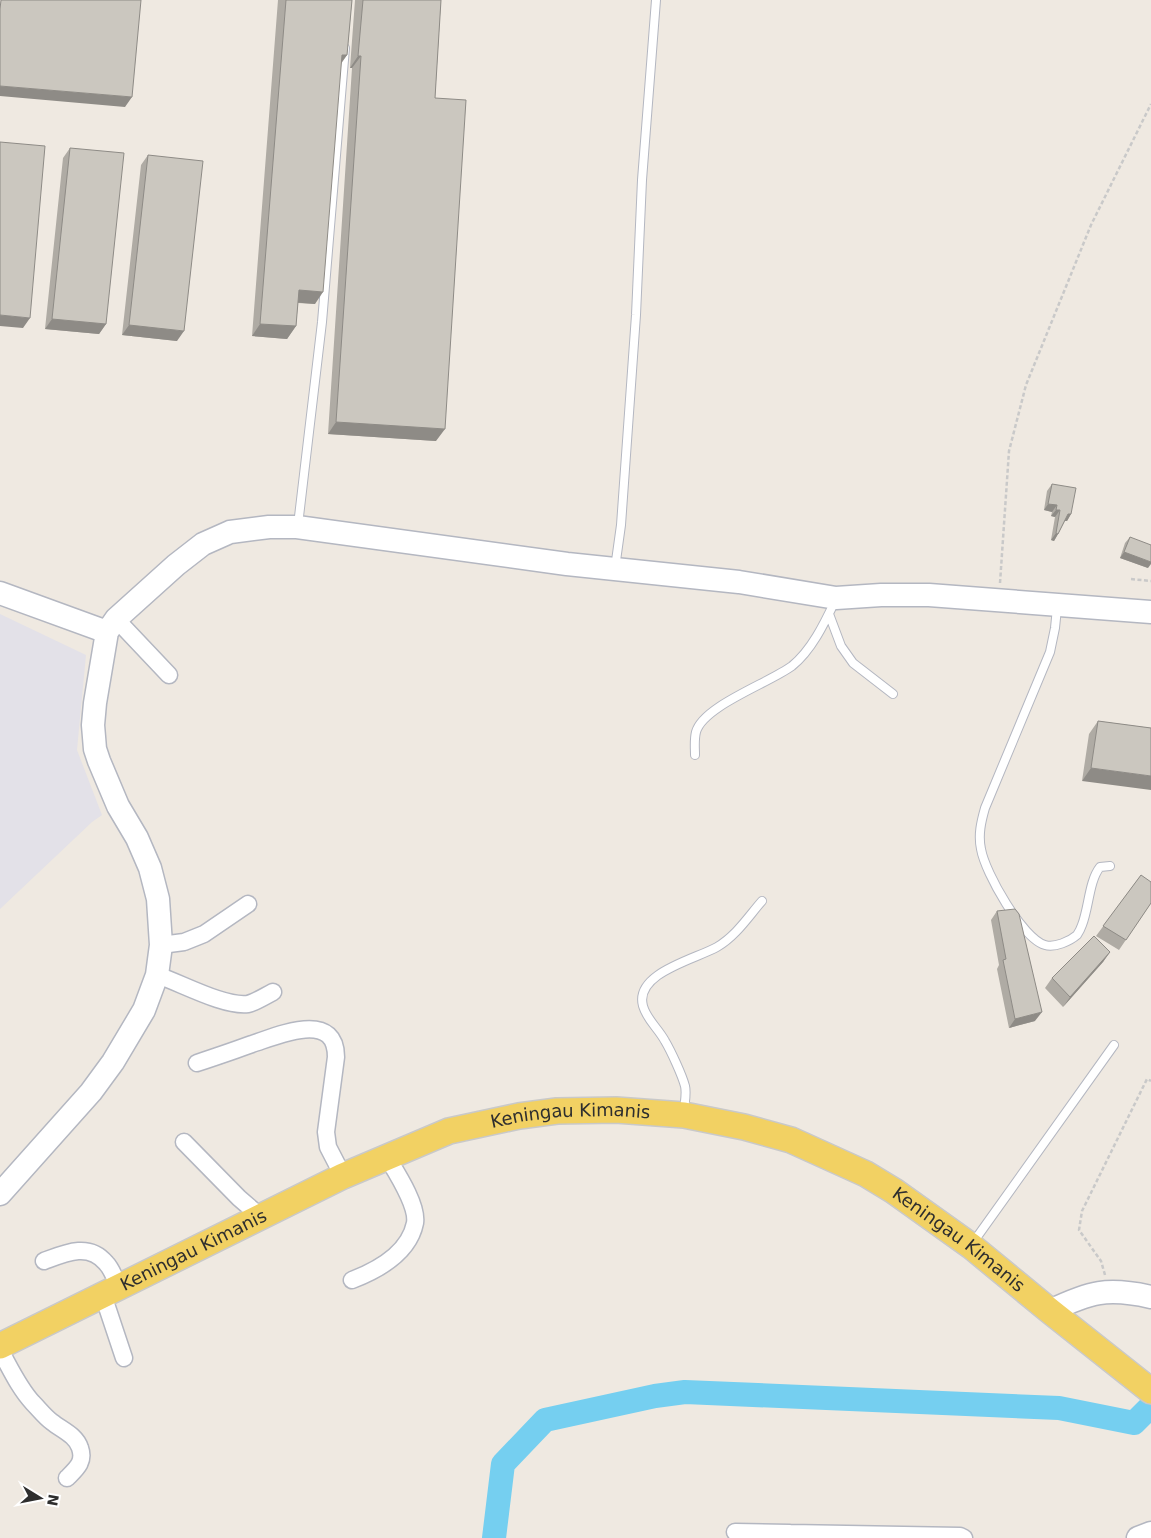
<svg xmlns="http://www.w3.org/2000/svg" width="1151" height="1538" viewBox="0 0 1151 1538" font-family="'DejaVu Sans',sans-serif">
	<rect width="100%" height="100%" fill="#efe9e1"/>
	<!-- industrial -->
	<path fill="#e3e1e8" d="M0 614 86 655 77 750 102 815 92 822 0 909Z"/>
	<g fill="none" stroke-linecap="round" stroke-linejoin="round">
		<!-- river -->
		<path stroke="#75cff0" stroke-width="24" d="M494 1538 503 1464 545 1420 655 1396 685 1392 1059 1408 1134 1423 1151 1406"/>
		<defs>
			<path id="lane" d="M298 525 322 322 345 48
				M615 568 621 525 636 315 642 180 656 0
				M1057 608 1055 628 1050 652 985 808C981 822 978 835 981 849 985 873 1023 939 1045 945 1055 948 1070 941 1077 935 1079 932 1081 928 1082 925 1089 907 1089 881 1100 867L1110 866
				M829 614 841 646 853 663 893 694
				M695 755C695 748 694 740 696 732 703 706 769 683 792 666 812 650 825 622 836 599
				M684 1113C684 1105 687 1094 685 1086 682 1075 671 1051 665 1041 658 1028 647 1020 643 1006 634 973 696 959 717 947 736 936 748 917 762 901
				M972 1244 1114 1045"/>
			<path id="street" d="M116 619 169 675
				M161 945 184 942 204 934 248 904
				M157 975C181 983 224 1007 248 1004 256 1002 265 996 273 992
				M197 1063C215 1057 233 1051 252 1044 277 1036 336 1009 336 1057L326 1132 328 1147 343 1176
				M184 1142 239 1198 261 1217
				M44 1261C65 1253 89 1242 106 1263 112 1269 115 1279 119 1287
				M352 1280C378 1270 409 1253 415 1223 418 1205 396 1172 387 1157
				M103 1295 124 1358
				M0 1350C10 1368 19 1388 33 1403 39 1409 45 1417 52 1422 62 1430 76 1435 80 1448 85 1462 76 1469 67 1478
				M735 1532 790 1533
				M792 1538 790 1533 960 1536 964 1538"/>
			<path id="secondary" d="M0 593 107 632
				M0 1194 91 1092 113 1062 144 1010 157 975 161 945 158 899 150 868 137 838 118 806 99 761 95 749 93 725 95 703 107 632 116 619 176 565 203 544 230 532 269 527H297L567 564 739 582 836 598 881 595H929L1151 612
				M1050 1311C1090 1292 1107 1287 1151 1297
				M1138 1538 1151 1533"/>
			<g id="primary">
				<path id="s1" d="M0 1346 343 1176 449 1131 519 1116 557 1111 616 1110 684 1115 744 1127 791 1140 866 1174 894 1191 971 1246 1050 1311 1151 1391"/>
			</g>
		</defs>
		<!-- lane casing -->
		<use href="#lane" stroke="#b4b7c1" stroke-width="10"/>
		<!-- street casing -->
		<use href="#street" stroke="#b4b7c1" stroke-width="19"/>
		<!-- secondary casing -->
		<use href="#secondary" stroke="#b4b7c1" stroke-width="25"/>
		<!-- primary casing -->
		<use href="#primary" stroke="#c9c9c9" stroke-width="28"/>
		<!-- path -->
		<path stroke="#c9c9c9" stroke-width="2.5" stroke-dasharray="4 2.5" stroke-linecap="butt" d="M1131 579 1151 581
			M1000 583 1009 451 1026 385 1091 225 1151 104
			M1105 1275 1101 1261 1079 1230 1082 1211 1147 1079 1151 1081"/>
		<!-- lane -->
		<use href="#lane" stroke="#fff" stroke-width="8"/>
		<!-- street -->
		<use href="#street" stroke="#fff" stroke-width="16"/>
		<!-- secondary -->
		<use href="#secondary" stroke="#fff" stroke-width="22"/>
		<!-- primary -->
		<use href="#primary" stroke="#f2d163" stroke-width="25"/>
	</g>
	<!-- wall -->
	<path fill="#afaba4" d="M278 0H352L347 55 341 64 315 304 298 303 296 326 287 339 252 336Z
		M355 0H441L435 98 436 441 328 434 352 68H350Z
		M70 148 106 324 99 334 45 329 63 158Z
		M148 155 177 341 122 335 141 165Z
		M1052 484 1071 514 1067 521H1065L1058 534 1054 541 1051 540 1055 517 1051 516 1052 512 1044 510 1047 491Z
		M1130 537 1148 568 1120 558 1125 543Z
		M1098 721 1151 728 1082 781 1089 734Z
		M1141 875 1151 903 1119 950 1096 936Z
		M997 911 1035 1021 1009 1028 997 969 999 965 991 920Z
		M1110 952 1103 962 1063 1007 1045 988 1052 978Z"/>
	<!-- shaded-wall -->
	<path fill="#8e8b86" d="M342 55H347L338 67Z
		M358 56H361L352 68H350Z
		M0 86 132 97 125 107 0 96Z
		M299 290 323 292 315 304 290 302Z
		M0 315 30 318 23 328 0 326Z
		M52 319 106 324 99 334 45 329Z
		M260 324 296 326 287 339 252 336Z
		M129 325 184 331 177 341 122 335Z
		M336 422 445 429 436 441 328 434Z
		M1048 504 1057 505 1052 512 1044 510Z
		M1056 510H1060L1055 517 1051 516Z
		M1068 514H1071L1067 521H1064Z
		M1056 533 1058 534 1054 541 1051 540Z
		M1124 552 1151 562V564L1148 568 1120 558Z
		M1091 768 1151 776V790L1082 781Z
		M1110 952 1103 962 1063 1007 1070 997Z
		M1042 1012 1035 1021 1009 1028 1015 1019Z"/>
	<!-- building -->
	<path fill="#cbc7bf" stroke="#8e8b86" d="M1 0H141L132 97 0 86V9Z
		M286 0H352L347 55H342L323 292 299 290 296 326 260 324Z
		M363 0H441L435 98 466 100 445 429 336 422 361 56H358Z
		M0 142 45 146 30 318 0 315Z
		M70 148 124 153 106 324 52 319Z
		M148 155 203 161 184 331 129 325Z
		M1052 484 1076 488 1071 514H1068L1058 534 1056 533 1060 510H1056L1057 505 1048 504Z
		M1130 537 1151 545V562L1124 552Z
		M1098 721 1151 728V776L1091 768Z
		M1141 875 1151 882V903L1126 940 1103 926Z
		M1015 909 1019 914 1042 1012 1015 1019 1003 960 1006 959 997 911Z
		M1094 936 1110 952 1070 997 1052 978Z"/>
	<g text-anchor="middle" stroke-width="4" stroke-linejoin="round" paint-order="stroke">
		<!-- street labels -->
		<g font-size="18" fill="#2e2e2e" stroke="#fff">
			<text dy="6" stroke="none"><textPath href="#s1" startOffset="621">Keningau Kimanis</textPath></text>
			<text dy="6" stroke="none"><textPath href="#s1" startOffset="1041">Keningau Kimanis</textPath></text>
			<text dy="6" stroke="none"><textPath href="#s1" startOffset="216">Keningau Kimanis</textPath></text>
		</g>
	</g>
	<!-- north arrow -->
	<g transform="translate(40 1498) rotate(100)" stroke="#ffffff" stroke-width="4" paint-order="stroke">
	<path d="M0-4L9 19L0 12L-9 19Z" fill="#2e2e2e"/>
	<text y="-8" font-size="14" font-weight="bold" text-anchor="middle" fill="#2e2e2e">N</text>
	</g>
</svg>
